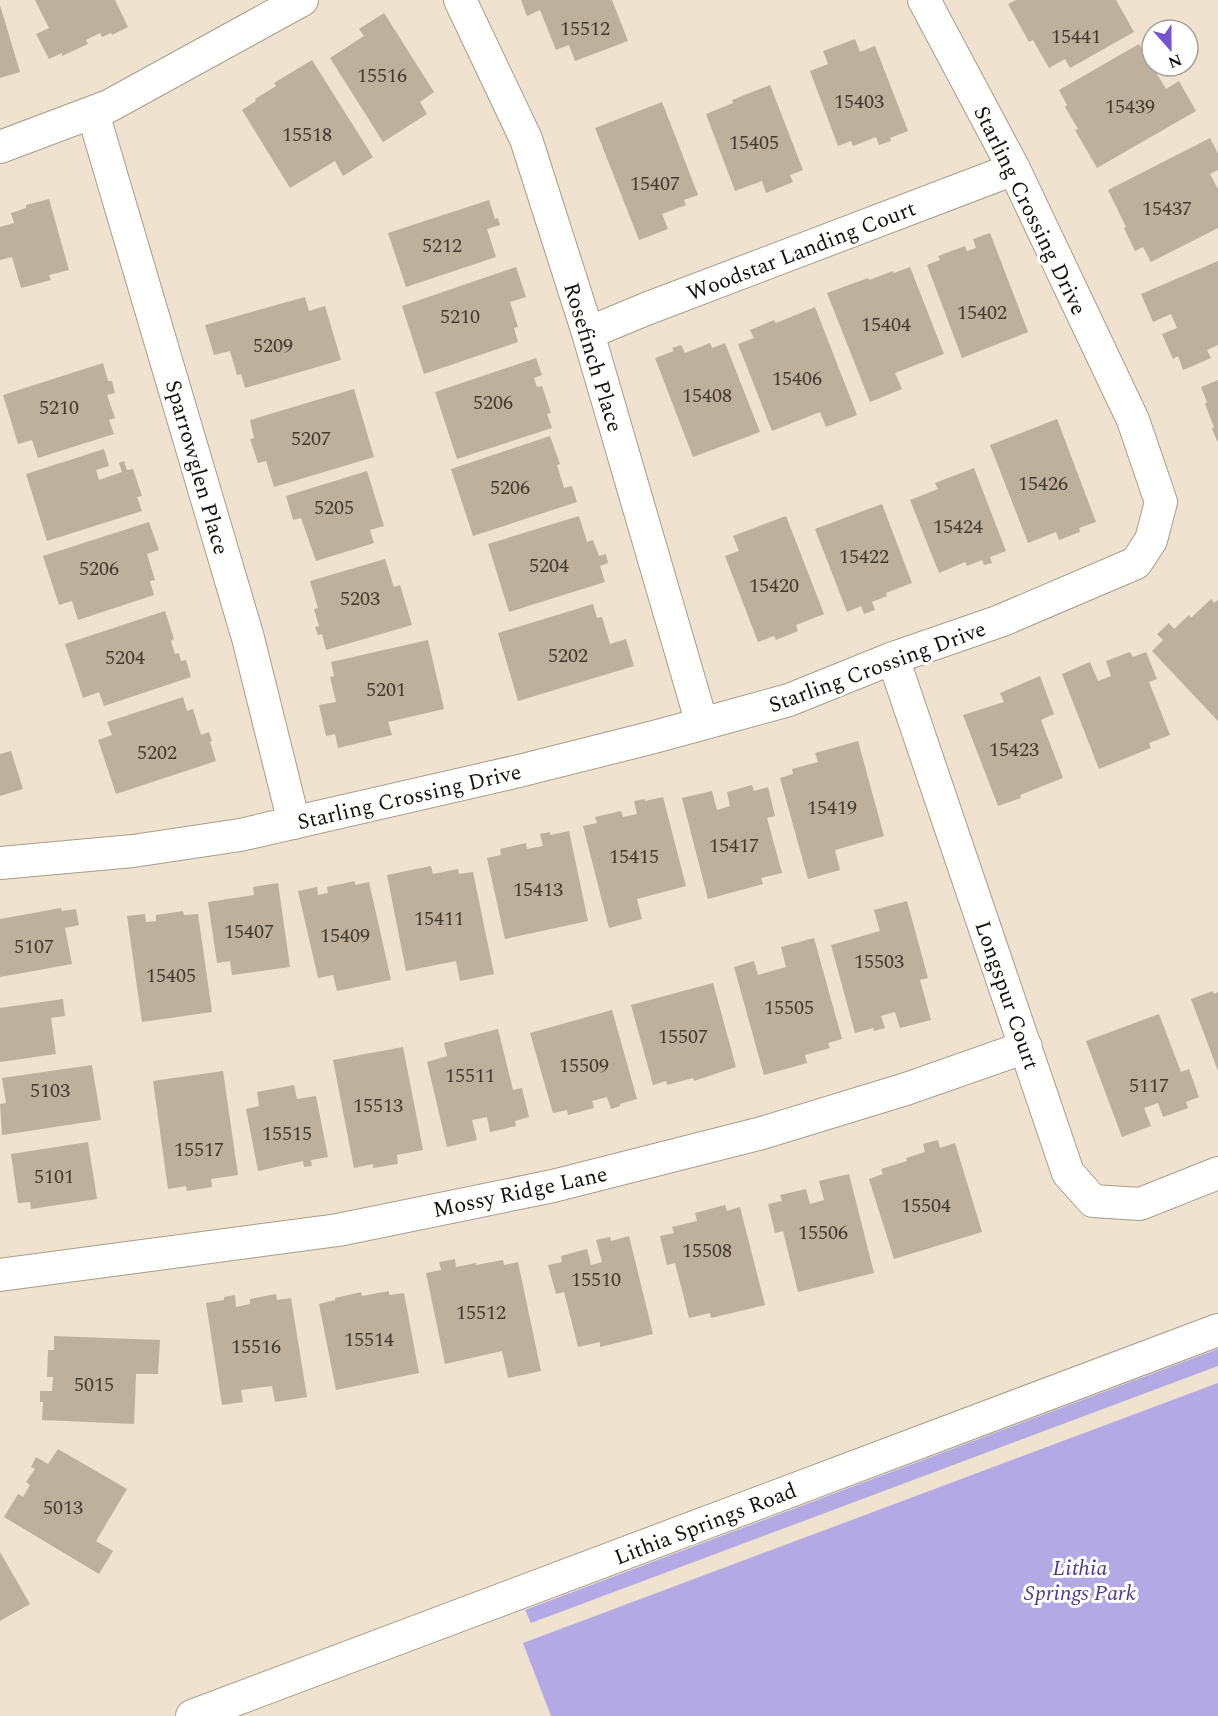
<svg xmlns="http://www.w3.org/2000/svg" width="1218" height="1716" viewBox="0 0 1218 1716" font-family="Spectral,serif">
	<rect width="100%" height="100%" fill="#efe2ce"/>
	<!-- green -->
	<path fill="#b2a9e5" d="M1218 1349V1366L531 1623 525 1610Z
		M1218 1383V1716H551L523 1643Z"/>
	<!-- building -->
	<path fill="#bdb09c" d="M35 0H115L128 27 112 35 111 33 102 37 100 33 86 40 88 44 62 56V53L49 59 36 34 49 28Z
		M521 0H612L628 41 575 61 569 45 556 50 540 10 527 16Z
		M1016 0H1116L1134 32 1070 68 1065 59 1049 68 1033 40 1029 42 1008 4Z
		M0 5 20 72 0 78Z
		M384 13 434 92 420 102 427 114 383 142 330 58 364 36 359 29Z
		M855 39 860 52 875 46 908 131 890 138 891 141 879 145 876 137 853 146 851 141 838 146 810 71 828 64 823 51Z
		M1139 44 1166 89 1179 81 1196 111 1097 168 1075 130 1078 129 1065 107 1067 105 1059 90Z
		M312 60 373 157 343 176 335 161 290 188 242 110 256 101 255 99 276 86 274 83Z
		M770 85 803 170 790 175 793 182 766 193 762 181 735 191 706 114 733 103 732 100Z
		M662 102 698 195 684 200 686 205 662 214 668 229 639 240 595 128Z
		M1210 138 1218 154V170L1210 174 1218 189V228L1151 262 1143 247 1135 251 1124 228 1126 227 1108 190Z
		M49 199 69 270 49 275 51 280 21 288 12 257 0 260V227L14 223 11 213 26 208V205Z
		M489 200 495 219 498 218 500 225 487 229 496 257 406 287 388 233Z
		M990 233 1028 332 962 358 927 265 940 260 938 256 965 246 967 251 976 248 973 239Z
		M1218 261V345L1207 350 1211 358 1183 370 1178 356 1173 359 1162 334 1177 328 1171 314 1153 322 1141 294Z
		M516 267 526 297 510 302 518 327 514 328 518 342 424 374 402 306Z
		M910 267 944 354 895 373 902 389 870 402 827 293 868 278 869 280 893 271 894 273Z
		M305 297 309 311 325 306 341 360 245 388 241 374 237 375 230 351 214 355 205 325Z
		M815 307 857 415 826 427 820 412 772 431 738 344 754 338 750 330 774 320 776 323Z
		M710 343 712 348 725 343 760 432 693 457 655 358 674 351 672 348 681 345 685 353Z
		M536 358 542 375 534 378 537 387 542 386 551 413 547 414 552 428 457 459 435 392Z
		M103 363 108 381H112L115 393 107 395 115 418 109 420 114 434 38 458 32 440 18 444 3 395Z
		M1218 380V443L1212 429 1214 427 1205 404 1207 402 1201 387Z
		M354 389 374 457 274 487 266 461 258 463 250 439 254 438 250 420Z
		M1057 419 1096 522 1079 528 1080 532 1059 540 1056 532 1028 543 990 445Z
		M550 436 560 464 557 465 564 488 572 486 577 502 473 536 451 469Z
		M104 449 109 466 96 470 99 480 122 472 119 463 124 461 127 470 133 469 142 496 137 497 142 511 47 541 26 474Z
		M974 468 1006 551 990 557 992 563 984 565 982 560 967 566 965 562 939 573 910 500 938 489 935 483Z
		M367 471 384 526 370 530 374 543 316 561 301 518 293 520 286 496Z
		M882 504 912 583 886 593 887 596 872 602 875 610 864 614 861 606 847 612 815 529Z
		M579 516 587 542 593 540 599 556 606 554 608 563 600 566 605 582 509 612 488 544Z
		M786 516 824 614 796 625 798 631 776 640 774 636 758 642 725 556 739 551 733 536Z
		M149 522 159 550 147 554 155 580 150 581 154 595 78 620 72 601 59 605 43 556Z
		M385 559 394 587 400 585 412 625 326 650 322 634 318 635 315 627 319 626 314 609 318 608 310 581Z
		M1211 599 1214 603 1218 600V721L1152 651 1163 640 1157 634 1169 623 1174 629 1189 615 1191 618Z
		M593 604 597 618 602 617 610 644 626 639 634 666 518 701 498 633Z
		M165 611 174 639 171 641 175 654 179 653 181 661 186 660 191 677 104 706 99 692 83 698 65 644Z
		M428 640 444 709 388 722 392 735 338 748 335 734 326 736 319 705 336 702 330 677 334 676 331 662Z
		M1130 652 1133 657 1146 652 1157 679 1149 682 1170 735 1149 743 1151 748 1099 769 1062 674 1090 662 1098 681 1111 676 1106 661Z
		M1040 676 1054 714 1041 720 1063 778 1020 795 1021 798 998 806 963 715 1004 702 1000 693Z
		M183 697 187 711 193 709 201 735 209 732 212 741 210 742 216 761 116 794 98 740 112 735 107 722Z
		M858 741 884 836 835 850 840 870 808 879 780 778 793 774 792 769 818 762 815 753Z
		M11 751 23 789 0 796V754Z
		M752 785 754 791 768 787 775 816 767 818 782 873 761 878 763 884 708 899 682 798 712 791 717 810 730 806 727 792Z
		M663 797 686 886 637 899 642 919 609 928 583 826 597 823 595 817 621 811 623 817 637 814 634 801 645 799V801Z
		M569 831 588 921 505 939 487 858 501 855 500 849 526 843 527 849 543 846 540 834 550 832V835Z
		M431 866 433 874 458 869 459 874 473 872 494 974 460 981 456 961 406 971 387 875Z
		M355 881V885L369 882 391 980 337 991 333 975 318 978 298 891 317 887 318 895 328 893 327 887Z
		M278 883 290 967 232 975 230 961 217 963 208 902 254 895 253 887Z
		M907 901 928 978 920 980 931 1020 900 1028 895 1012 881 1016 885 1028 874 1031 873 1028 855 1033 831 945 880 931 874 910Z
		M61 908 62 911 76 909 79 925 65 928 72 964 0 977V919Z
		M183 911 184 915 198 914 212 1012 142 1022 127 916 145 914 146 922 156 921V915Z
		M814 938 842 1039 828 1043 830 1048 805 1055 807 1063 764 1075 734 967 754 961 758 975 786 967 781 947Z
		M713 983 736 1067 694 1081 693 1078 667 1085 666 1081 653 1085 631 1005Z
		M1213 991 1214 994 1218 992V1071L1191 999Z
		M63 999 65 1016 51 1018 56 1054 0 1062V1008Z
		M612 1010 637 1099 620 1104V1106L611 1109 607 1097 592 1101 594 1108 568 1115 567 1110 553 1113 530 1033Z
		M1159 1014 1181 1072 1189 1069 1199 1097 1186 1102 1188 1108 1163 1117 1158 1103 1144 1108 1151 1126 1122 1137 1086 1041Z
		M498 1029 513 1090 522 1088 529 1117 515 1121 516 1126 490 1132 487 1117 472 1120 477 1140 447 1147 427 1062 447 1056 444 1043Z
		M403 1047 423 1150 397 1155 398 1164 373 1168V1164L354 1168 333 1060Z
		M92 1065 101 1120 2 1135 0 1104 6 1103 2 1078Z
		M223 1071 238 1175 211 1179 212 1187 187 1191 186 1186 168 1189 153 1081Z
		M294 1085 297 1099 316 1096 328 1157 311 1160 312 1166 304 1167 303 1161 258 1171 246 1109 259 1106 257 1092Z
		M938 1140 940 1148 955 1143 982 1232 894 1259 869 1179 883 1174 881 1169 907 1161 906 1158 925 1152 923 1144Z
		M88 1142 97 1199 31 1209 30 1202 18 1203 11 1154Z
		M849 1174 874 1273 798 1292 783 1231 775 1233 768 1204 782 1201 780 1195 806 1189 810 1204 824 1200 819 1181Z
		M725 1205 727 1211 740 1207 765 1305 711 1318 710 1313 689 1318 675 1263 667 1265 660 1236 674 1233 672 1227 697 1221 695 1213Z
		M629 1236 653 1334 600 1347V1342L578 1347 564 1292 556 1294 548 1265 562 1262 561 1256 587 1249 591 1265 602 1262 596 1240 610 1237 611 1241Z
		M455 1259 456 1267 476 1263V1265L503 1260 504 1265 518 1262 541 1371 508 1378 502 1351 445 1364 426 1273 441 1270 439 1262Z
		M389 1291V1295L404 1293 419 1373 336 1390 319 1304 335 1300V1298L361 1292 362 1296Z
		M276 1294 277 1300 291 1298 307 1397 275 1402 272 1386 241 1390 243 1402 222 1405 206 1303 224 1300V1297L235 1295 236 1307 250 1304V1299Z
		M54 1336 160 1340 158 1374H136L134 1424 42 1420 43 1402H40V1391H52L53 1377H47L48 1350H54Z
		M58 1449 127 1489 96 1541 113 1551 99 1574 4 1517 18 1494 23 1497 30 1485 26 1482 35 1469 31 1467 36 1457 48 1464Z
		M0 1552 30 1604 0 1621Z"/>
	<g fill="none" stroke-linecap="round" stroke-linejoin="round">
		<defs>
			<path id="minor" d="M460 0 526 139 588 333 702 724
				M93 113 248 638 294 823
				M0 147 109 106 302 0
				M588 333 646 309 1014 169
				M893 658 1068 1173 1093 1201 1140 1204 1218 1173
				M0 863 133 851 240 835 519 771 654 737 789 700 893 658 1000 621 1136 563 1151 540 1161 502 1133 420 1014 169 924 0
				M0 1275 338 1230 553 1186 762 1133 906 1089 1026 1047
				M192 1716 1218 1330"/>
		</defs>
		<!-- minor casing -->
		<use href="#minor" stroke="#a99c89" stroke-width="34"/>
		<!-- minor -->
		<use href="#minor" stroke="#fff" stroke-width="32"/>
	</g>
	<g text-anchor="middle" stroke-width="6" stroke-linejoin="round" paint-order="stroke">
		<!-- number labels -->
		<g font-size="20" fill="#40392e">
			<text x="585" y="35">15512</text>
			<text x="1076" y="43">15441</text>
			<text x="382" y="82">15516</text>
			<text x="859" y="108">15403</text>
			<text x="1130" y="113">15439</text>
			<text x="307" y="141">15518</text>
			<text x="754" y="149">15405</text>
			<text x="655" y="190">15407</text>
			<text x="1167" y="215">15437</text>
			<text x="442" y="252">5212</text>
			<text x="982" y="319">15402</text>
			<text x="460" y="323">5210</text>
			<text x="886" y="331">15404</text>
			<text x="273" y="352">5209</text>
			<text x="797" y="385">15406</text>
			<text x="707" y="402">15408</text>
			<text x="493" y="409">5206</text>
			<text x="59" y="414">5210</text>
			<text x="311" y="445">5207</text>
			<text x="1043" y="490">15426</text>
			<text x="510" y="494">5206</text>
			<text x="334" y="514">5205</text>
			<text x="958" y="533">15424</text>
			<text x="864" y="563">15422</text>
			<text x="549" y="572">5204</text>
			<text x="99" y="575">5206</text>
			<text x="774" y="592">15420</text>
			<text x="360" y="605">5203</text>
			<text x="568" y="662">5202</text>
			<text x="125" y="664">5204</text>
			<text x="386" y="696">5201</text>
			<text x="1014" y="756">15423</text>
			<text x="157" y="759">5202</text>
			<text x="832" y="814">15419</text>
			<text x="734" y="852">15417</text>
			<text x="634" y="863">15415</text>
			<text x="538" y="896">15413</text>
			<text x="439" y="925">15411</text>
			<text x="249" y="938">15407</text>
			<text x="345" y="942">15409</text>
			<text x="34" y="953">5107</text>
			<text x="879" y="968">15503</text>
			<text x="171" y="982">15405</text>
			<text x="789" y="1014">15505</text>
			<text x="683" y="1043">15507</text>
			<text x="584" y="1072">15509</text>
			<text x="470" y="1082">15511</text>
			<text x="1149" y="1092">5117</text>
			<text x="50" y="1097">5103</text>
			<text x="378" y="1112">15513</text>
			<text x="287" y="1140">15515</text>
			<text x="199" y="1156">15517</text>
			<text x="54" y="1183">5101</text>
			<text x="926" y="1212">15504</text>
			<text x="823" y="1239">15506</text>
			<text x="707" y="1257">15508</text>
			<text x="596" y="1286">15510</text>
			<text x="481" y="1319">15512</text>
			<text x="369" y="1346">15514</text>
			<text x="256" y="1353">15516</text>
			<text x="94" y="1391">5015</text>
			<text x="63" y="1514">5013</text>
		</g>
		<!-- street labels -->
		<g font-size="22" fill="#16110a" stroke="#fff">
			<text transform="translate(1031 210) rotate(64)" y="8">Starling Crossing Drive</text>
			<text transform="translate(801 250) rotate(-21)" y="8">Woodstar Landing Court</text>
			<text transform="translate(594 357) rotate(73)" y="8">Rosefinch Place</text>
			<text transform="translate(198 467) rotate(74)" y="8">Sparrowglen Place</text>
			<text transform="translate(877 666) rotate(-20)" y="8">Starling Crossing Drive</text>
			<text transform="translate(409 796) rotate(-13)" y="8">Starling Crossing Drive</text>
			<text transform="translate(1008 995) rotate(71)" y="8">Longspur Court</text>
			<text transform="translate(520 1191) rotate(-12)" y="8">Mossy Ridge Lane</text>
			<text transform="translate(705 1523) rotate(-21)" y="8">Lithia Springs Road</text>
		</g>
		<!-- park labels -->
		<g font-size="22" font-style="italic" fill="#4e3a8c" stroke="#fff">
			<text x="1080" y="1575">Lithia<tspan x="1080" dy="25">Springs Park</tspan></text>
		</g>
	</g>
	<!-- north arrow -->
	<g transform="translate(1170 48) rotate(159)"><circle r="28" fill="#ffffff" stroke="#a2a09d" stroke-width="1.5"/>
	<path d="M0-4.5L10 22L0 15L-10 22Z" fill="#7455cf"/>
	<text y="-9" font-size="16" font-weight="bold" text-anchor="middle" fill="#16110a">N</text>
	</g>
</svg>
